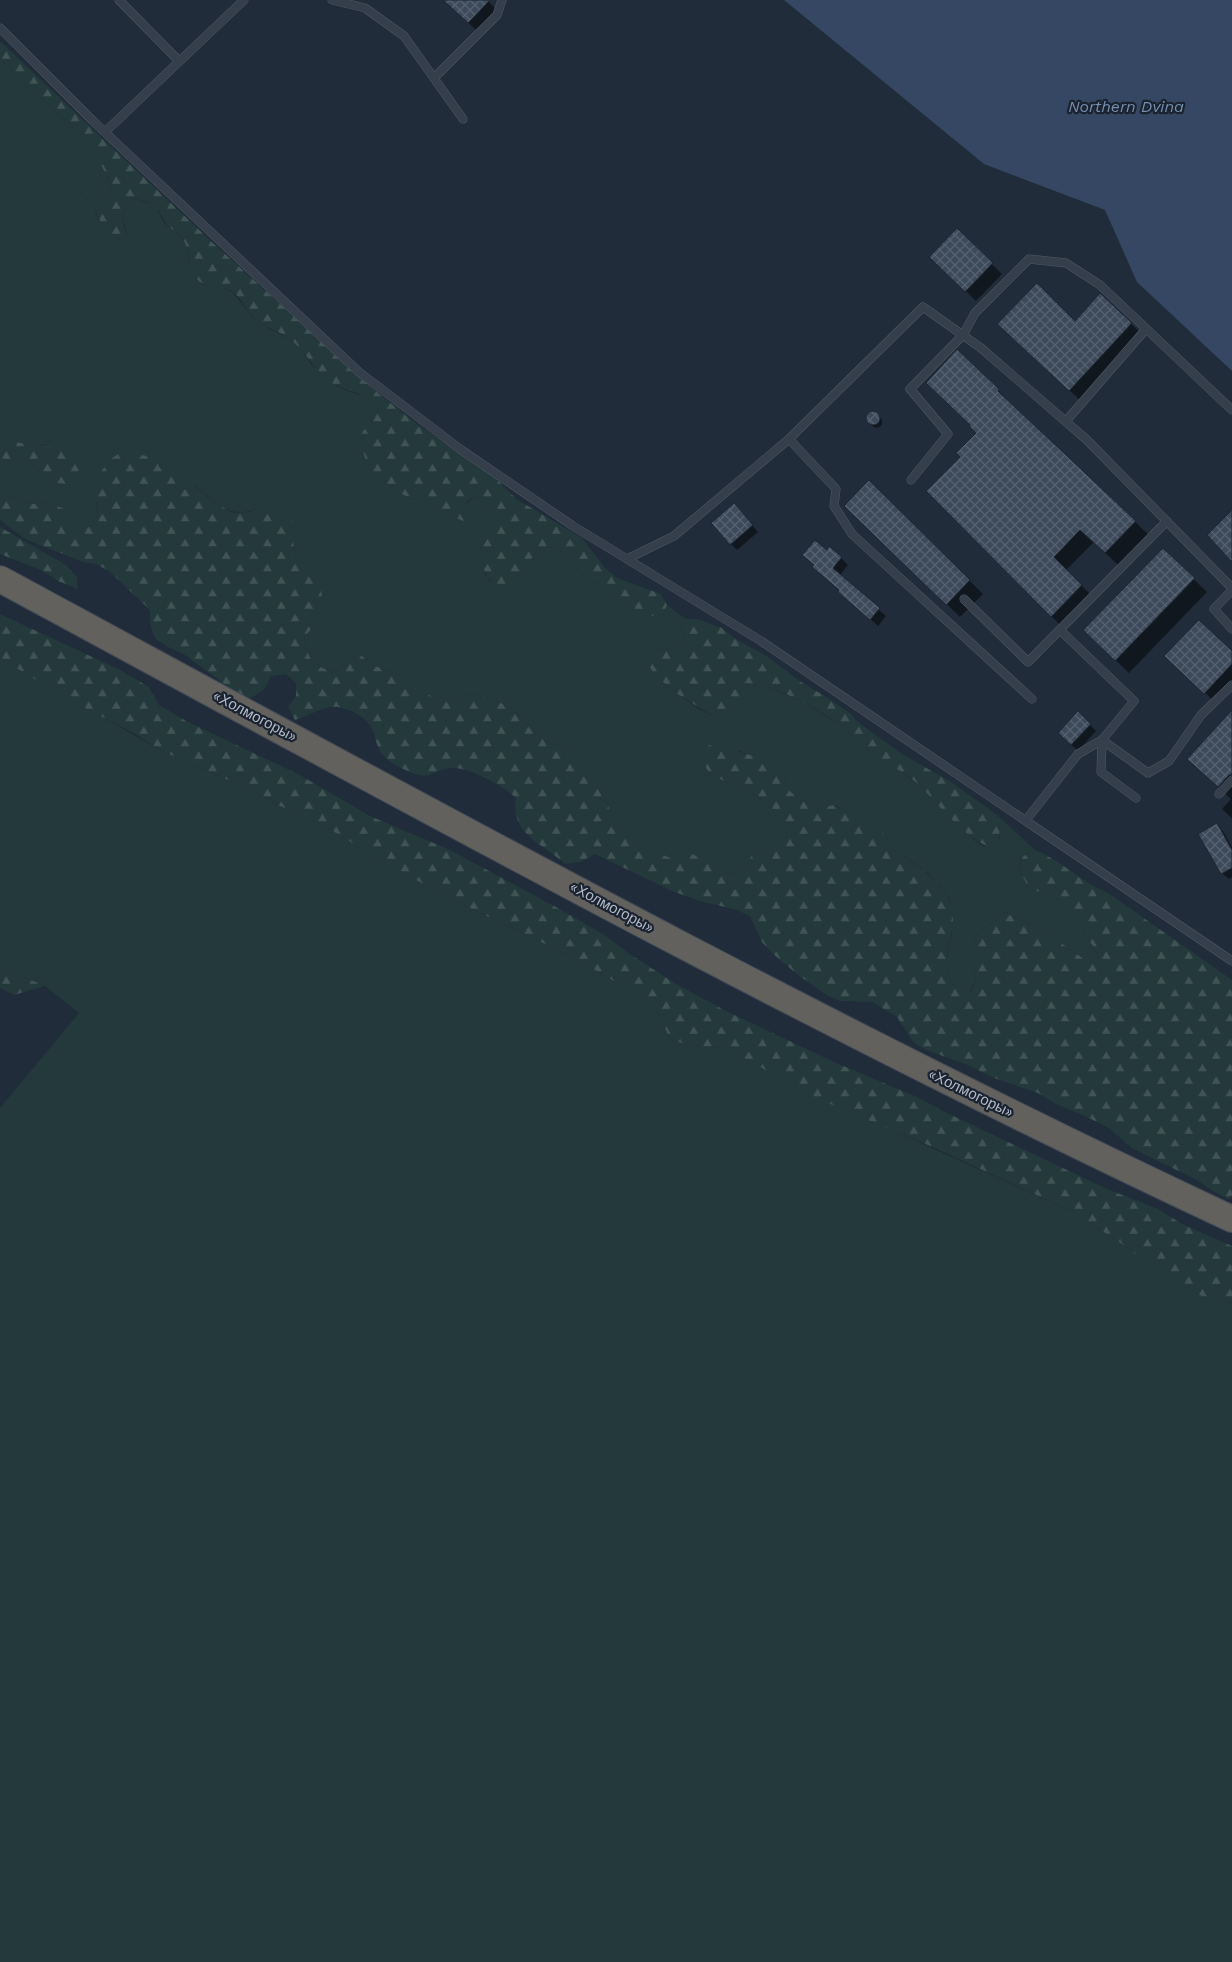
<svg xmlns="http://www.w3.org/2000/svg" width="1232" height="1962" viewBox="0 0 1232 1962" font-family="'Work Sans',sans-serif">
	<defs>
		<pattern id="forest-firs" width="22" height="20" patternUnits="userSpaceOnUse" patternTransform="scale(1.25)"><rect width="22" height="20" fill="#23393b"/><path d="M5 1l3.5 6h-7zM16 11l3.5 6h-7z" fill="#405456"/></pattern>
		<pattern id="building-cross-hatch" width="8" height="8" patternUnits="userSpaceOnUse" patternTransform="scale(1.25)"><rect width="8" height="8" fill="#3d4a5a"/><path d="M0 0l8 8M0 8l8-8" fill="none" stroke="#566270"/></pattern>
	</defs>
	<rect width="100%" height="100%" fill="#212c3a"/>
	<!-- green -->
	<path fill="#23393b" d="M0 59 102 155 106 175 111 183 110 194 102 201 83 183 80 192 94 208 98 219 128 238 122 214 134 198 155 206 165 224 183 239 187 249 188 260 196 278 203 285 223 288 232 292 253 317 270 329 290 339 299 347 311 364 338 387 362 396 370 405 373 415 371 425C361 432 359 438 363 451 376 493 416 497 451 516L475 496 499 515C499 533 489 535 479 549L484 571 490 582 520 578 534 555 543 548 556 547 570 559 587 579 606 587 613 595 663 615 667 605 686 619 679 627 685 636 684 647 657 650 663 683 697 708 715 717 736 689 745 683 765 686 802 701 840 725 867 749 894 766 921 787 973 839 984 847 1000 838 997 815 1035 850 1021 857 1020 872 1029 888 1058 899 1082 922 1085 936 1094 947 1099 960 1084 959 1044 931 1001 911 992 923 978 932 974 945 973 961 976 978 970 991 952 984 946 967 948 950 952 934 950 900 941 886 928 873 895 849 885 835 835 805 815 809 788 790 784 772 740 751 699 756 708 771 720 779 758 797 771 808 788 834 782 847H765L752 854 747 867 733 874 718 867 673 859 656 852 642 842 616 822 599 788 579 757 566 746 550 743 535 733 511 708 495 700 479 694 447 699 431 696 403 676 372 665 360 654 346 662 335 672C312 666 308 659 304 636L315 625 312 570 296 557 293 541V523L265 507C229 519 222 509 195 485L96 502 98 515 91 527H75L63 508 48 503 32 504 12 498 0 491V466L3 461 18 459 31 464 42 474 57 483 71 485 47 445C29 447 15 444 0 434Z
		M0 658 160 750 255 792 280 806 328 828 376 858 447 897 572 957 642 997 660 1016 670 1040 695 1046 721 1048 746 1059 888 1128 1073 1212 1118 1241 1160 1273 1207 1299 1232 1302V1962H0V1108L79 1013 45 986 0 967Z"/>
	<!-- forest -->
	<path fill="url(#forest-firs)" d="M0 41 213 243 379 394 417 424 495 477 516 499 581 537 605 568 617 578 661 594 667 605 663 615 653 616 630 608 613 595 606 587 587 579 570 559 556 547 543 548 534 555 520 578 510 585 500 588C484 578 482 567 479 549 489 535 499 533 499 515L475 496 466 502 471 513 463 521 397 492 377 478 366 461 360 441 363 431 371 424C373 414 371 405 363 397 354 389 339 389 329 381 314 369 305 351 291 340 281 332 268 328 258 321 248 313 243 300 233 292 222 285 207 290 198 280 187 268 190 253 184 241 181 235 173 231 168 226 165 223 164 220 162 216 155 205 146 201 134 198L122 214 124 226 128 238 118 240 103 227 94 208 80 192 82 182 102 201 110 194 111 183 101 165 102 155 0 59Z
		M0 434C21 448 41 444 65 448L79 470 71 485 57 483 42 474 31 464 18 459 4 461 0 466Z
		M122 452 147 456 162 462 182 474 210 499 232 513 249 512 265 507 281 511 293 522V541L296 557 312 570 321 589 324 609 315 625 304 637C308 659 312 666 335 672L346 662 360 654 372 665 403 676 431 696 447 699 479 694 495 700 511 708 535 733 550 743 566 746 579 757 599 788 616 822 656 852 673 859 688 852 733 874 747 867 752 854 765 847H782L788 834 771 808 758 797 720 779 708 771 699 756 709 745C736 750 761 756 784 772L788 790 815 809 834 805C851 814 869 823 884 834 889 838 891 845 896 849 918 869 951 882 953 917 954 934 945 949 947 966 947 972 950 978 952 984L971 991 976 978 973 961 974 945 978 932 992 923 1001 911 1044 931 1084 959H1099L1094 947 1085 936 1081 922 1058 899 1029 888 1020 872 1022 857 1035 850C1062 861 1081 882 1108 893L1232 980V1195L1229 1199 1216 1193 1197 1180 1132 1148 1109 1128 1085 1116 1056 1104 1038 1093 994 1078 968 1065 926 1050 914 1043 897 1017 872 1002 841 1001 828 996 798 975 772 953 762 942 750 916 737 910 700 901 672 891 595 854 581 862 565 864C543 843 510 835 516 798 505 787 467 766 451 768 432 770 429 782 408 771 400 768 391 763 385 757 378 751 376 742 374 733 370 719 353 710 338 707 324 705 309 716 295 720L288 707 296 696V683L286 674 271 676 264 690 249 699C225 687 207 670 185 655 176 650 161 645 155 637 150 628 150 619 150 610L109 571 96 564 83 562 25 539 0 520V491L12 498 32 504 48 503 63 508 75 527H91L98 515 95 486 101 472 109 460Z
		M0 527 66 565 77 577 78 589 58 581 41 570 0 554Z
		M0 614 120 670 149 687 159 705 186 721 298 774 370 816 450 850 556 907 603 934 628 953 676 984 728 1012 834 1062 917 1097 941 1110 1107 1189 1158 1209 1182 1224 1232 1246V1302L1207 1299 1160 1273 1118 1241 1073 1212 935 1148 816 1098 746 1059 721 1048 695 1046 670 1040 660 1016 642 997 572 957 447 897 376 858 328 828 280 806 255 792 160 750 137 735 66 698 0 658Z
		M686 619H697L722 628 737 640 765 655 801 682 828 698 851 714 859 723 902 754 951 782 997 815C1000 829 1002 835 994 848 970 844 940 806 922 788 906 772 885 763 867 749 859 744 854 736 847 731 823 710 777 685 746 683L737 689 740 696 726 714 715 717C694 704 651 682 645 656L657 650 684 647 685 636 679 627Z
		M0 967 45 986 14 995 0 988Z"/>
	<!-- water -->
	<path fill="#354762" d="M784 0H1232V371L1137 282 1105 210 984 164Z"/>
	<!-- shadow -->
	<path fill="#0007" d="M445 0H487L498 11 478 32Z
		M957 230 1002 274 976 301 931 257Z
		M1100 295 1144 336 1082 402 1011 336 1075 322Z
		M998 390 1011 403 1010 404 1148 534 1118 565 1094 542 1066 570 1094 598 1064 629 927 491 962 457 978 433Z
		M874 412 882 420V424L880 427 875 428 869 423 867 417 871 413Z
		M869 482 983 594 960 617 845 506Z
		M740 511 758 532 737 550 731 544Z
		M1163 550 1207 592 1129 673 1098 643Z
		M827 551 841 558 848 565 840 575 886 616 878 626 813 567Z
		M1232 652V684L1215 702 1176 666Z
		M1232 712V818L1222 809 1231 799 1199 769Z
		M1078 713 1096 731 1078 751 1059 733Z
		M1216 825 1223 831 1232 847V877L1229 879 1222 873Z"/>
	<!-- building -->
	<path fill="url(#building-cross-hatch)" stroke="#1c2531" d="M443 0H490L468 23Z
		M957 228 993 263 965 292 929 257Z
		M1037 283 1075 321 1100 293 1132 323 1069 391 997 324Z
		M957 349 999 389 998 391 1136 521 1105 553 1080 530 1054 557 1082 585 1051 617 926 491 960 457 956 453 976 433 969 426 970 425 926 383Z
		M866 418a7 7 0 1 1 14 0a7 7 0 1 1-14 0Z
		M869 480 970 580 946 605 844 506Z
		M734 503 753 525 730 545 711 523Z
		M1232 510V562L1207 535Z
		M815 540 827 550 829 546 842 557 833 568 880 608 870 620 838 592 839 590 812 567 814 565 802 555Z
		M1163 548 1195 578 1115 661 1083 630Z
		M1199 620 1232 651V664L1204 694 1164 656Z
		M1232 710V774L1228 776 1218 787 1187 759Z
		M1078 711 1091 724 1071 745 1058 733Z
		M1217 823 1232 850V868L1221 874 1198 834Z"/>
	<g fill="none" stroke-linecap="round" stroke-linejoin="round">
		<defs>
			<path id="service" d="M119 0 179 61
				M332 0 365 8 404 36 463 119
				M0 28 93 121 359 372 460 449 573 526 761 641 1232 961
				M436 76 497 15 502 0
				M105 132 244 0
				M1066 421 1146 329
				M789 439 836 489 834 506 852 534 1032 699
				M911 480 948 434 910 389 963 335 975 313 1029 259 1066 263 1100 285 1232 410
				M627 559 674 536 789 439 923 307 981 348 1087 440 1232 588
				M1232 590 1214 609 1232 629
				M964 599 1028 662 1167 521
				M1060 630 1134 701 1102 740 1101 772 1136 798
				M1219 794 1232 780
				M1026 820 1078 754 1102 740 1148 773 1169 761 1201 715 1232 685"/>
			<path id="trunk" d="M0 579C407 799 813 1023 1232 1219"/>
		</defs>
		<!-- service casing -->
		<use href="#service" stroke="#505965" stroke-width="9"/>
		<!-- trunk casing -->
		<use href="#trunk" stroke="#404955" stroke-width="28"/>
		<!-- service -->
		<use href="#service" stroke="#353e4b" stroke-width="8"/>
		<!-- trunk -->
		<use href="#trunk" stroke="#62615e" stroke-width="26"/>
	</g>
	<g text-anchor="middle" stroke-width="4.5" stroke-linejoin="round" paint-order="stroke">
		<!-- street labels -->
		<g font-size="15" fill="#b0b9c7" stroke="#1a232f">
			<text transform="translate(255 716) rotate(28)" y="5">«Холмогоры»</text>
			<text transform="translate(612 907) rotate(28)" y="5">«Холмогоры»</text>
			<text transform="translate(971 1093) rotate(26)" y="5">«Холмогоры»</text>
		</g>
		<!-- water labels -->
		<g font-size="16" font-style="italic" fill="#778fb0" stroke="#1a232f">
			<text x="1126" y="112">Northern Dvina</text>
		</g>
	</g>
</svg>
